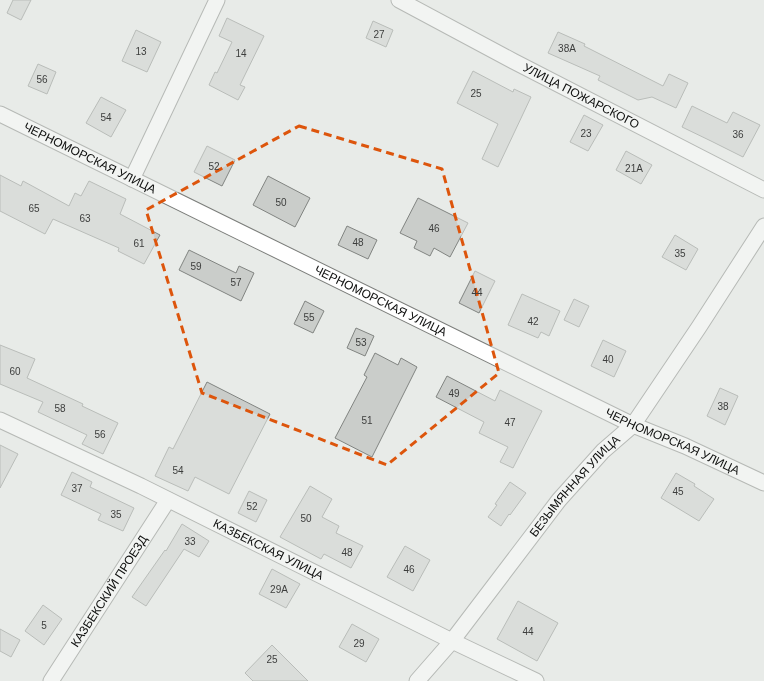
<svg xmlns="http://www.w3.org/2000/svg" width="764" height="681" viewBox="0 0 764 681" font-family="Helvetica,sans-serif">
	<rect width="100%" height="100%" fill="#e8ebe8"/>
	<!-- building -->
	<path fill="#cacdca" stroke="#818481" d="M13 0H31L21 20 7 13Z
		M227 18 264 36 240 85 245 87 238 100 209 85 215 72 217 73 232 42 219 36Z
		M373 21 393 30 386 47 366 38Z
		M136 30 161 42 147 72 122 61Z
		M558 32 585 44 584 46 663 86 669 74 688 83 676 108 652 97 638 100 598 80 600 76 548 53Z
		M38 64 56 72 47 94 28 86Z
		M473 71 513 92 514 89 531 97 498 167 482 159 498 124 457 103Z
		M101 97 126 110 111 137 86 123Z
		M692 106 727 123 733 112 760 125 743 157 711 141 682 127Z
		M584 115 603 125 588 151 570 142Z
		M207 146 235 160 222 186 194 172Z
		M626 151 652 165 641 184 616 170Z
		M0 175 21 186 23 181 69 206 75 193 81 196 89 181 126 199 120 214 160 235 144 264 118 251 119 248 53 219 45 234 0 211Z
		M268 176 310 198 295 227 253 205Z
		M418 198 468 223 450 257 434 248 430 256 414 248 417 241 400 233Z
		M347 226 377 240 368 259 338 245Z
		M675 235 698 249 686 270 662 257Z
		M189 250 236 273 239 266 254 273 241 301 179 270Z
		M475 271 495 281 479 313 459 303Z
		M522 294 560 311 549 336 541 332 538 338 508 325Z
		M574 299 589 306 579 327 564 320Z
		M305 301 324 311 313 333 294 324Z
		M356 328 374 336 365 356 347 348Z
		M603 340 626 351 614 377 591 366Z
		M0 345 35 359 27 378 83 404 82 406 118 423 103 454 82 444 87 435 38 412 43 402 0 384Z
		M375 353 398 365 401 358 417 367 372 457 335 438 367 377 364 375Z
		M447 376 495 401 500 390 542 411 513 468 500 462 508 447 479 433 484 422 436 397Z
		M207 382 270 414 229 494 195 477 188 491 155 476 169 447 173 449Z
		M720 388 738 396 725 425 707 416Z
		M0 445 18 454 0 488Z
		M72 472 92 482 90 487 134 508 123 531 98 520 101 514 61 495Z
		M676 473 695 484 694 486 714 499 699 521 661 498Z
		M510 482 526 493 510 515 509 514 501 526 488 517 497 505 495 504Z
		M310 486 332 499 322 517 339 526 336 533 363 546 351 568 324 554 321 559 280 537Z
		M249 491 267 500 256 522 238 513Z
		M182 524 209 541 199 557 184 549 146 606 132 597 165 550 166 551Z
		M405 546 430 560 413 591 387 577Z
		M272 569 300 584 286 608 259 594Z
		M518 601 558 623 537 661 497 639Z
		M43 605 62 619 44 645 25 631Z
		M352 624 379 639 366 662 339 647Z
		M0 629 20 640 11 657 0 651Z
		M272 645 308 681H253L245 673Z"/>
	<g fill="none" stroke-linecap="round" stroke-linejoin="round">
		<defs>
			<g id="street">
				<path id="s1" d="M399 0 513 61 764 190"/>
				<path id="s2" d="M0 114 633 425 685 446 764 483"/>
				<path d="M132 179 217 0"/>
				<path id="s3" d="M0 420 141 486 452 641 536 681"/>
				<path id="s4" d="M51 681 168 500"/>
				<path id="s5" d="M417 681 452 641 559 500 603 451 633 425 699 327 764 226"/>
			</g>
		</defs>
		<!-- street casing -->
		<use href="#street" stroke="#7c7e7b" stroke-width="17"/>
		<!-- street -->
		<use href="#street" stroke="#fff" stroke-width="15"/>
	</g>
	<!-- marked area -->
	<path d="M0 0H764V681H0ZM299 126 442 169 499 373 387 465 202 393 146 210Z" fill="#e8ebe8" fill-opacity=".55" fill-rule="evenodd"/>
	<path fill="none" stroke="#dd550c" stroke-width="3" stroke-dasharray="8 5" stroke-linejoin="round" d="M299 126 442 169 499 373 387 465 202 393 146 210Z"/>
	<g text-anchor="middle" stroke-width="3" stroke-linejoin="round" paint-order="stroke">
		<!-- number labels -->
		<g font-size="10" fill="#3d3e3d">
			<text x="379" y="38">27</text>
			<text x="567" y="52">38А</text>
			<text x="141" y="55">13</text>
			<text x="241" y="57">14</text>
			<text x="42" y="83">56</text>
			<text x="476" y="97">25</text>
			<text x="106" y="121">54</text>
			<text x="586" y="137">23</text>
			<text x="738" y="138">36</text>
			<text x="214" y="170">52</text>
			<text x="634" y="172">21А</text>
			<text x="281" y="206">50</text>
			<text x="34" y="212">65</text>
			<text x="85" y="222">63</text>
			<text x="434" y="232">46</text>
			<text x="358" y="246">48</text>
			<text x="139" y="247">61</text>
			<text x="680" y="257">35</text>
			<text x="196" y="270">59</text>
			<text x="236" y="286">57</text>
			<text x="477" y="296">44</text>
			<text x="309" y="321">55</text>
			<text x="533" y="325">42</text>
			<text x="361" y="346">53</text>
			<text x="608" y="363">40</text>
			<text x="15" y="375">60</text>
			<text x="454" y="397">49</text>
			<text x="723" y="410">38</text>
			<text x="60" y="412">58</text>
			<text x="367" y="424">51</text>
			<text x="510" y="426">47</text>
			<text x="100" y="438">56</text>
			<text x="178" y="474">54</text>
			<text x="77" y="492">37</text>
			<text x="678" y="495">45</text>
			<text x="252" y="510">52</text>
			<text x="116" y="518">35</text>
			<text x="306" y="522">50</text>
			<text x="190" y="545">33</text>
			<text x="347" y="556">48</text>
			<text x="409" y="573">46</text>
			<text x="279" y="593">29А</text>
			<text x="44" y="629">5</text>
			<text x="528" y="635">44</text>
			<text x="359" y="647">29</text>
			<text x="272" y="663">25</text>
		</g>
		<!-- street labels -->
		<g font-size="12" fill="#0e0f0e" stroke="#e8ebe8">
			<text dy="4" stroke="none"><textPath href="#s1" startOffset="206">УЛИЦА ПОЖАРСКОГО</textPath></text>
			<text dy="4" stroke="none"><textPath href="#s2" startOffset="100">ЧЕРНОМОРСКАЯ УЛИЦА</textPath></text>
			<text dy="4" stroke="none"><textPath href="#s2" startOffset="424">ЧЕРНОМОРСКАЯ УЛИЦА</textPath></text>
			<text dy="4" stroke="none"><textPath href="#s2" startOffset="748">ЧЕРНОМОРСКАЯ УЛИЦА</textPath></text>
			<text dy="4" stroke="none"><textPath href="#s5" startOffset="251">БЕЗЫМЯННАЯ УЛИЦА</textPath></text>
			<text dy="4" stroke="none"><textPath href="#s3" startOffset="298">КАЗБЕКСКАЯ УЛИЦА</textPath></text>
			<text dy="4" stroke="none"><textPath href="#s4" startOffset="107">КАЗБЕКСКИЙ ПРОЕЗД</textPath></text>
		</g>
	</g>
</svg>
